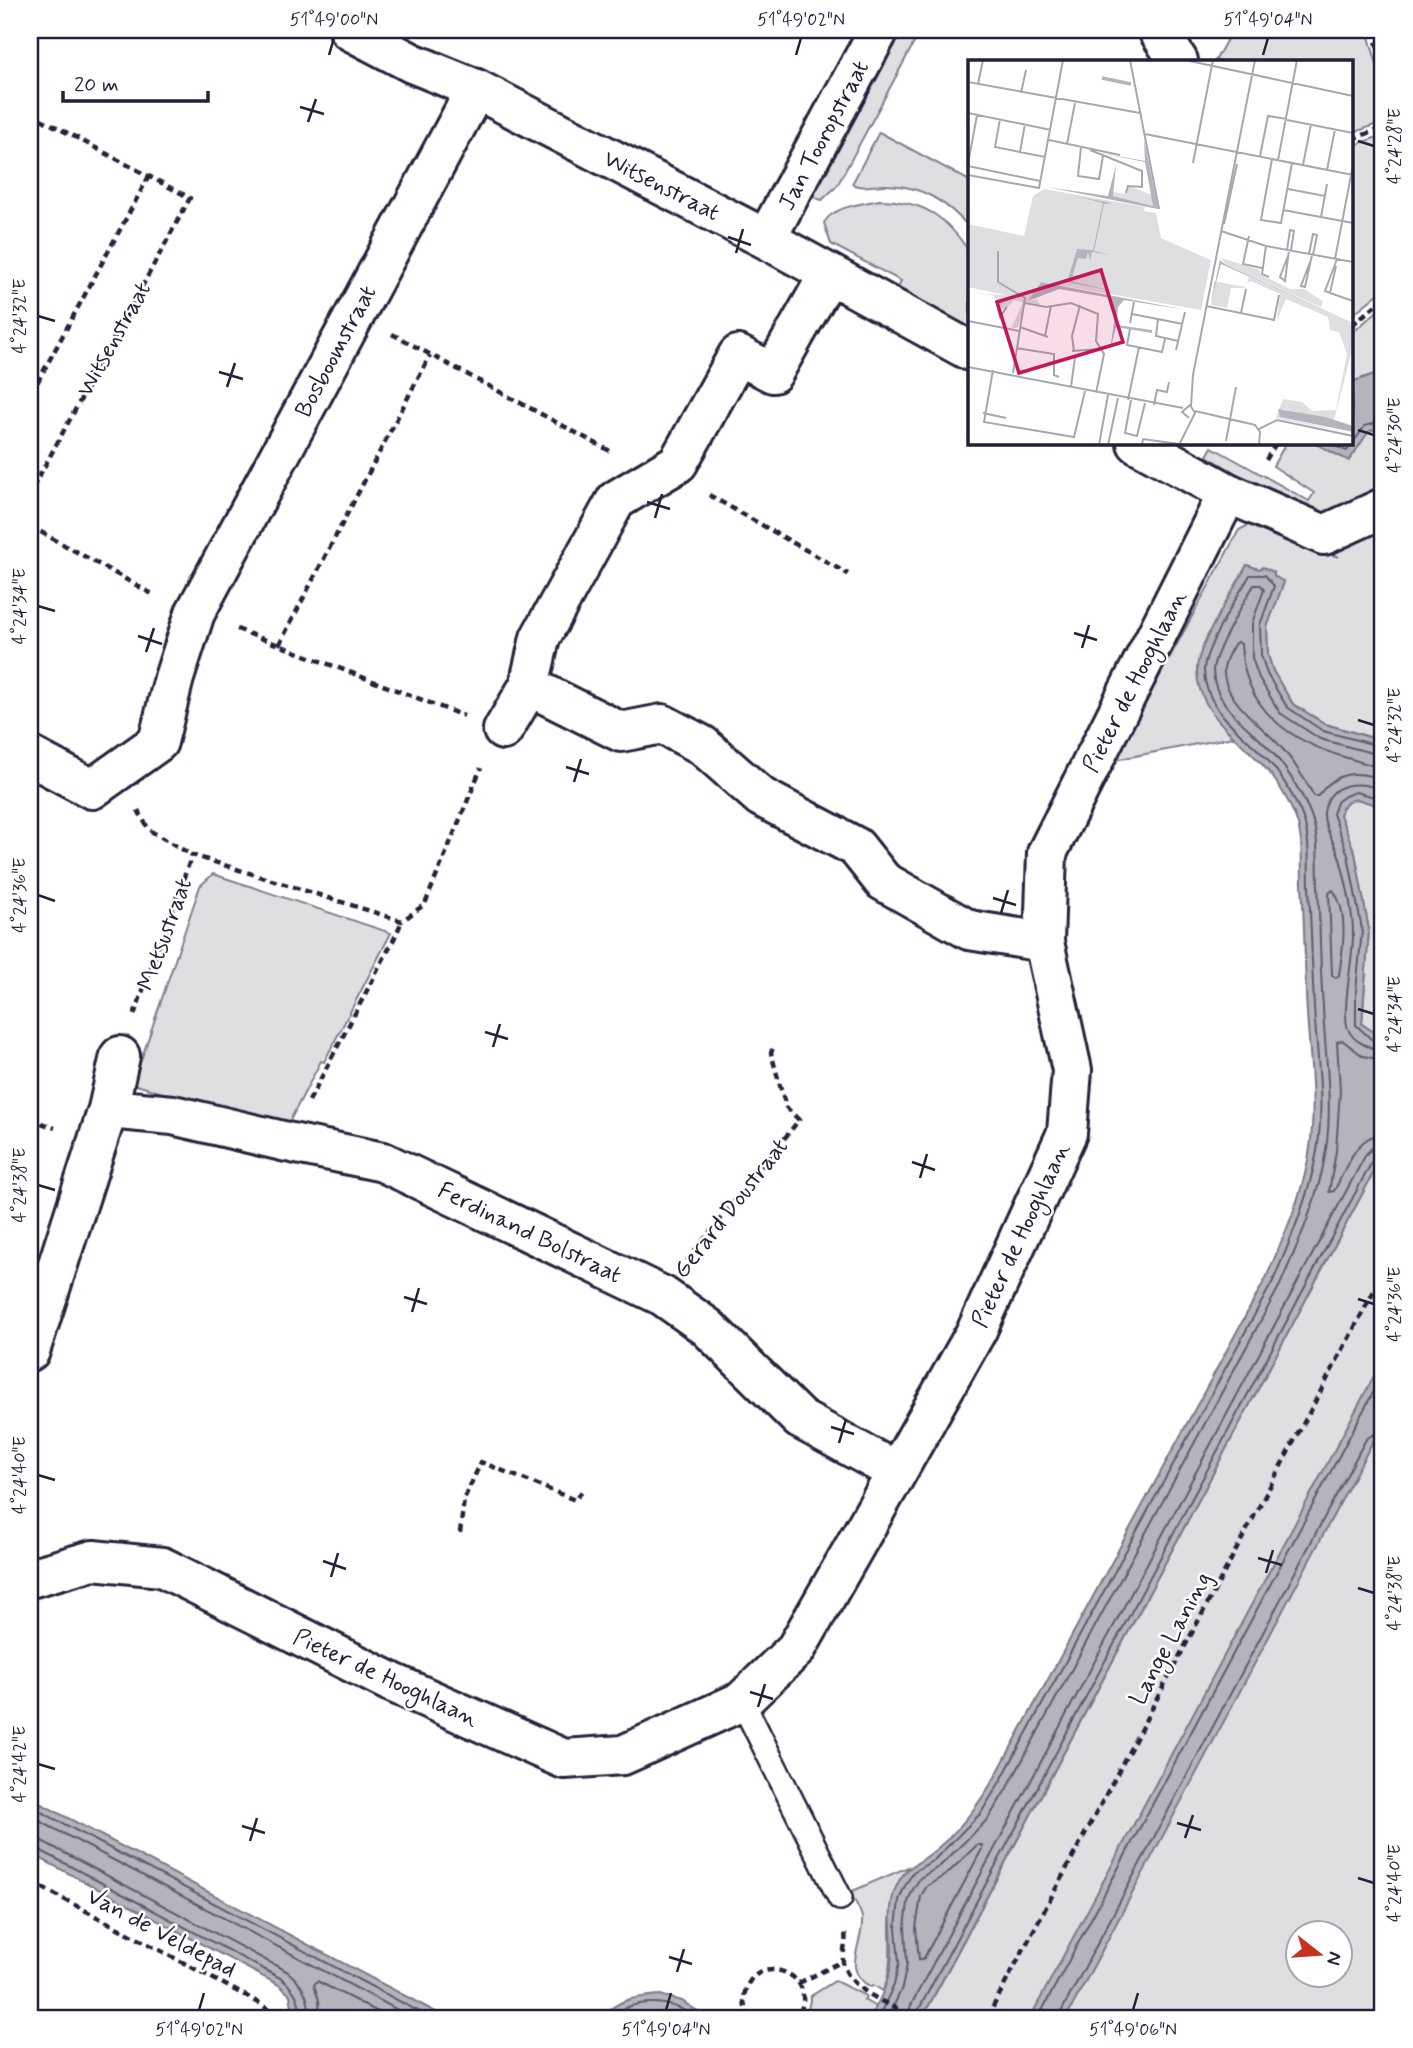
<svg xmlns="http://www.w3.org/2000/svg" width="1413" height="2048" viewBox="0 0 1413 2048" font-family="Mynerve,sans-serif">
	<rect width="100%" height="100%" fill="#fff"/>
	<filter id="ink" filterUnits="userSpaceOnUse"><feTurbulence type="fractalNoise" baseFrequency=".0143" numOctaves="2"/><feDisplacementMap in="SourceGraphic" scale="14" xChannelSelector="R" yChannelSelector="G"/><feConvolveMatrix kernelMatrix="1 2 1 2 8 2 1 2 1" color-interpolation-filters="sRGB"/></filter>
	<g filter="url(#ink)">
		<!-- green -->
		<path fill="#dfdfe2" stroke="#80808e" stroke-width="2" fill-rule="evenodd" d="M903 30H921L837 186 822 200 813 197Z
			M1232 30H1367L1383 85V122L1352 133V61H1215Z
			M879 132 970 181V228C947 202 921 185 885 185 873 185 862 189 852 184Z
			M1383 135V290L1352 315V146Z
			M879 200C924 201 946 216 970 253V330L897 291 901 281 831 244 824 223C833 206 863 204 879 200Z
			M1383 306V371L1352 382V333Z
			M1383 372V741L1326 724 1293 704 1283 688 1273 671 1268 655 1267 627 1284 582 1247 565 1203 647 1212 712 1233 737 1114 760 1239 530 1254 522 1310 548 1339 557 1292 532 1261 488 1207 456 1212 447 1309 501 1314 493 1273 466 1286 443H1352Z
			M1357 799 1383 807V1035L1375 1033 1362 1024 1369 930 1355 853 1340 815 1342 808 1349 801Z
			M213 874 391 933 324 1062 321 1061 285 1130 133 1084 200 886Z
			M1383 1155V2018H935L925 2013ZM1298 1932H1340V1974H1298Z
			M908 1867C897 1886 889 1909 890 1931 890 1953 892 1970 883 1991L873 1985 871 1987C839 1970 865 1943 862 1917 860 1909 854 1900 850 1892Z
			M835 1981 866 1996 864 2000 876 2007 870 2018H806L811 1996Z"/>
		<!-- water -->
		<path fill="#b4b4bc" stroke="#7a7a88" stroke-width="2" d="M1383 371V427L1369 431 1349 461 1316 444 1352 443V382Z
			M1247 565 1259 569 1263 567 1274 572V576L1284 582 1267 627 1268 655 1273 671 1283 688 1293 704 1325 724 1383 741V807L1357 799 1349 801 1342 808 1340 815 1355 853 1369 930 1362 1024 1375 1033 1383 1035V1155L922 2018H870C879 2001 889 1983 891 1963 895 1935 884 1910 898 1883 907 1865 915 1866 929 1855 957 1834 978 1806 995 1777L1266 1278C1284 1236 1304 1193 1310 1148 1317 1096 1308 1046 1306 995 1305 958 1304 921 1302 884 1301 861 1304 838 1295 816 1287 797 1275 778 1261 763 1236 736 1196 711 1197 669 1198 643 1234 590 1247 565Z
			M1381 1363 1383 1447 1373 1441 1066 2018H1030Z
			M30 1798 447 2018H294L290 1995 279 1985 30 1853Z
			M660 1995 682 2001 708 2018H599C622 1998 629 1998 660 1995Z"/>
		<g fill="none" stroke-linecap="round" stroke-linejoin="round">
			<!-- shore -->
			<path stroke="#5c5c6f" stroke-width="2" d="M1328 443 1347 451 1365 426 1383 421
				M1383 767C1371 766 1359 761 1347 758 1289 741 1244 710 1241 644L1238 642 1235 643C1230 651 1225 659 1224 668 1221 699 1262 725 1280 746 1294 761 1304 778 1314 796H1318C1337 770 1355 771 1383 779
				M1383 790C1360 781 1328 780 1324 813 1323 828 1336 844 1340 859 1346 881 1353 910 1353 933 1354 957 1341 1009 1348 1029 1353 1042 1371 1049 1383 1050
				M1383 799 1355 792 1345 796 1337 802 1333 814 1348 855 1362 930 1356 991V1025L1371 1039 1383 1041
				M1333 890C1349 911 1343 950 1339 975L1336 978 1332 975 1329 893Z
				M1383 1060 1363 1056 1342 1040 1337 1042 1340 1090 1336 1151 1329 1192 1334 1191C1346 1170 1355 1135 1383 1134
				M30 1806 431 2018
				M30 1816 413 2018
				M30 1838 40 1840 288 1972C304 1986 309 1997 310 2018
				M977 1845H982V1849L924 1958 919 1960 916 1928 921 1896 927 1886 947 1874Z
				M30 1847 36 1848 282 1979C296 1991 300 2000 301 2018
				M320 2018 319 2000 314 1985 317 1981 390 2018
				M609 2018C634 1997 671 1999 697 2018
				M878 2018 894 1985 899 1963 896 1928 899 1900 904 1888 913 1872 934 1860 981 1813 1001 1780 1273 1281C1291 1239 1309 1196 1317 1151 1325 1103 1317 1056 1314 1008 1312 967 1311 926 1309 886 1308 861 1311 836 1301 813 1292 793 1281 775 1267 759 1243 733 1204 710 1204 670 1204 649 1238 595 1250 575H1265L1274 586 1260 625 1261 655 1267 674 1287 707 1323 731 1383 747
				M888 2018 902 1988 907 1964 905 1928 908 1902 912 1891 920 1878 940 1866 988 1819 1009 1785 1280 1285C1299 1242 1319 1197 1326 1150 1333 1100 1325 1057 1323 1007 1320 967 1320 926 1318 886 1317 859 1320 833 1308 808 1299 788 1288 771 1274 754 1253 729 1214 708 1213 671 1213 653 1244 602 1254 585H1261L1264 590 1252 623V658L1259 678 1280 713 1320 739 1383 756
				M907 2018 911 2005 1366 1154 1374 1146 1383 1145
				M916 2018 919 2009 1374 1158 1378 1154H1383
				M1038 2018 1383 1374
				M1061 2018V2012L1366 1439 1374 1434 1383 1439"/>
			<defs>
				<path id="lane" d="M742 1701 840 1898"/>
				<path id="street" d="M349 30 412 63 476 89 766 239 970 351
					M1158 30 1178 61
					M766 239 879 30
					M1137 443 1228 493 1324 535 1383 508
					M529 686 621 732 662 724 702 745 761 797 856 847 883 881 969 930 1044 942
					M503 730 529 686 540 638 616 500 678 463 738 355 773 373 829 274
					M30 756 92 789 158 742 174 678 195 613 476 89
					M108 1109 173 1115 287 1142 383 1162 663 1296 707 1327 800 1419 897 1472
					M30 1351 108 1109 120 1056
					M30 1578 93 1560 162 1567 391 1682 564 1759 623 1755 742 1701 796 1649 897 1472 977 1330 1067 1133 1072 1070 1044 942 1047 853 1228 493"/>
			</defs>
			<!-- lane casing -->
			<use href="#lane" stroke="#22223b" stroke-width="28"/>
			<!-- street casing -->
			<use href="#street" stroke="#22223b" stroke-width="44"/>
			<!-- path -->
			<path stroke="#22223b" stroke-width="4.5" stroke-dasharray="7 5" stroke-linecap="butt" d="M1373 30 1383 66
				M30 113 190 198 30 493
				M1352 139 1383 128
				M1352 325 1383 299
				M392 334 610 451
				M30 392 36 385 149 176
				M1266 460 1276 443
				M709 495 848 574
				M30 526 154 595
				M1374 562 1383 567
				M237 629 464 716
				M279 645 430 355
				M138 810 149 830 192 855
				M134 1015 192 855 402 921 425 904 481 768
				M309 1101 394 939 402 921
				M30 1119 55 1128
				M687 1261 799 1120 786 1107 771 1053 774 1045
				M460 1533 464 1499 481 1462 575 1500 584 1489
				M30 1890 43 1888 261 2004 269 2010 271 2018
				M845 1934C847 1943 842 1953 843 1962 847 1990 893 2006 916 2018
				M799 1983 843 1961
				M751 2018C745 2010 742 2002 745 1992 755 1950 824 1973 797 2018
				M987 2018 1383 1274"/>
			<!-- lane -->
			<use href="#lane" stroke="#fff" stroke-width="23"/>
			<!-- street -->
			<use href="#street" stroke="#fff" stroke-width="38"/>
		</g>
	</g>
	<!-- ticks -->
	<path fill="none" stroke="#22223b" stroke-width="2.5" d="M329 55 334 38M796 55 801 38M1263 55 1268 38M300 107 324 114M308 122 316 99M1358 141 1374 146M728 237 751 245M736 253 743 229M38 316 55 321M219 372 243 379M227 387 235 363M1358 430 1374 435M647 502 670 509M655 518 662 494M38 606 55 611M1074 633 1097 640M138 636 162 644M1082 648 1089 625M146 652 154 628M1358 720 1374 725M566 767 589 774M574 782 581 759M38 895 55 901M993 898 1016 905M1001 913 1008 890M1358 1009 1374 1014M485 1032 508 1039M493 1047 500 1024M912 1162 935 1170M920 1178 927 1154M38 1185 55 1190M404 1297 427 1304M1358 1299 1374 1304M412 1312 419 1288M831 1427 854 1434M839 1443 846 1419M38 1475 55 1480M1258 1558 1282 1565M323 1561 346 1569M1266 1573 1273 1550M331 1577 338 1553M1358 1588 1374 1593M750 1692 773 1699M758 1707 765 1684M38 1764 55 1769M1177 1823 1201 1830M242 1826 265 1833M1185 1838 1193 1815M250 1841 257 1818M1358 1878 1374 1883M669 1957 692 1964M677 1972 684 1949M199 2010 204 1993M666 2010 671 1993M1133 2010 1138 1993"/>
	<g text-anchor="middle" stroke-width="5" stroke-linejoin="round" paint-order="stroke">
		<!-- street labels -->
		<g font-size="24" fill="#22223b" stroke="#fff">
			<text transform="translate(823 135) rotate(-62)" y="8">Jan Tooropstraat</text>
			<text transform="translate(662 185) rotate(27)" y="8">Witsenstraat</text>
			<text transform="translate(113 339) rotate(-61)" y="8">Witsenstraat</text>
			<text transform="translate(335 351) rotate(-62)" y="8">Bosboomstraat</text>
			<text transform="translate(1134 681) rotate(-63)" y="8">Pieter de Hooghlaan</text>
			<text transform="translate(164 934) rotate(-70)" y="8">Metsustraat</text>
			<text transform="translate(730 1208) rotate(-52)" y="8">Gerard Doustraat</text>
			<text transform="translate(530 1232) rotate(26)" y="8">Ferdinand Bolstraat</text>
			<text transform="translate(1020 1235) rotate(-65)" y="8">Pieter de Hooghlaan</text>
			<text transform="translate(1170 1638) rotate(-62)" y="8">Lange Laning</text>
			<text transform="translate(386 1677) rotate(25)" y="8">Pieter de Hooghlaan</text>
			<text transform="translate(162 1932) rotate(28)" y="8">Van de Veldepad</text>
		</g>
	</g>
	<!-- overview -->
	<g transform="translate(968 60)">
		<rect width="385" height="385" fill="#fff"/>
		<path d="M159 125 184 135 185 146 145 136V132L157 134ZM76 129 177 147 176 151 188 153 193 178 243 200 233 250 73 222 61 241 69 239 72 245 58 242 50 267 48 268 32 266 44 267 55 242 46 240 36 251 25 235 0 233 37 235 0 227V164L56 176 65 136ZM253 198 292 210V214L322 229H336L355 241 353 247 258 205ZM281 217 385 263V286L366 360 385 366 315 349 312 357 385 374 308 358 315 339 334 342 344 351 368 350 379 294 371 272 362 270 360 257 318 239 309 260 312 234 283 221 279 223ZM246 221 277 227V228H263L259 248 243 245Z" fill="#dfdfe2"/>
		<path d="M176 79 190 149 79 127 140 136 148 105 145 136 185 146 177 102 127 92 177 101ZM111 137 144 143 136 144 126 191 142 195 124 192 122 201 120 192 118 199 110 198 103 221 144 231 99 222 109 189 125 190 135 143ZM252 200 258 205 385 263 253 204 243 242ZM73 222 218 250 156 240 150 247 149 265 184 270V273L148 267 142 291 147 255 143 238 91 229 60 241ZM310 349 357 357 385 366V372L312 357Z" fill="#b4b4bc"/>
		<path fill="none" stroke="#b4b4bc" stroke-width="3.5" d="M134 18 163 24"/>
		<path fill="none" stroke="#a7a7b1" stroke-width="2" d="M162 0 191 149M217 0 385 36M0 22 172 53M10 24 15 0M53 33 58 10M0 53 83 70M32 59 27 87 77 97M319 60 385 73M177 74 385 115M81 80 152 95M99 84 107 43M113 87 110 116 131 119 135 96M122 90 174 111V127L160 126 158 133M52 92 57 64M292 96 300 56 319 59M304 99 293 160 313 163 324 103M310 100 329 0M225 103 245 0M0 104 9 55M335 105 343 64M0 106 72 121M359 110 367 69M0 115 71 128 95 0M320 129 357 136M315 150 385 163M353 157 359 124M256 164 269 104M253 171 298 186 385 202M281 176 275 204 294 208M298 186 294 214 301 217M319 190 322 170 326 171 323 190M30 191V222L57 238 45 313M341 194 345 174 349 175 345 195M320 196 312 217 317 221 321 190M367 199 385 105M342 202 333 226 337 227 344 195M368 206 362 233 357 231 369 199M362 233 385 241M57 243 78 247 103 243 130 254 128 281 136 294 128 333M29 245 32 257 39 247M238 246 306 260 311 235M273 253 278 229M164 254 215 264M190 259 188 276 210 281M0 261 51 271M162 263 166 242M52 267 80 277M162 269 159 285 194 292 197 279M77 276 83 246M48 288 86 294V315L91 317M208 290 217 252M104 291 132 289M106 291 104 276 112 245M0 307 215 348M25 310 16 362 106 377 117 331M103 327 107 297M160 340 171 287M163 340 157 373 169 376 177 343M186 345 189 330 199 332 201 322M223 346 225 315 287 0M227 351 287 365 292 372 291 385M15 353 38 358M291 369 309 360 385 376M258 381 268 327M131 385 140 335M140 385 150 338M174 385 175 379 211 384M211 385 227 353 222 345 214 352 221 358"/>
		<path fill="#c2185b" fill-opacity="0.15" stroke="#c2185b" stroke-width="3.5" d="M133 210 155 282 51 313 29 242Z"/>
		<rect width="385" height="385" fill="none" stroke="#22223b" stroke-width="3.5"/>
	</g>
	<!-- margin -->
	<rect width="1413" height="2048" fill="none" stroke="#fff" stroke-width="77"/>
	<!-- north arrow -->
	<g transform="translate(1319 1954) rotate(107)"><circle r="33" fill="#ffffff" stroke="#a7a7b1" stroke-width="2"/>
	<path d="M0-5L12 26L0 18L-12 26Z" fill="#c8321e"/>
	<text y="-10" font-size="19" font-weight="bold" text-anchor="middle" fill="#22223b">N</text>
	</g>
	<!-- scale -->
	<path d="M63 91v10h145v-10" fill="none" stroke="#22223b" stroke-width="3.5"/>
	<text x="74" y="91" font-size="21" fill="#22223b" stroke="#ffffff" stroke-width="5" paint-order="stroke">20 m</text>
	<rect x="38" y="38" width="1336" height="1972" fill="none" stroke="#22223b" stroke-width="2.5"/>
	<g font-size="18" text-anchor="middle" fill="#22223b">
		<text x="334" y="25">51°49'00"N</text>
		<text x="801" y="25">51°49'02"N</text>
		<text x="1268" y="25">51°49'04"N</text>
		<text transform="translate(1394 146) rotate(-90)" y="6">4°24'28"E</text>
		<text transform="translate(19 316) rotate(-90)" y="6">4°24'32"E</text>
		<text transform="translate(1394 435) rotate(-90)" y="6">4°24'30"E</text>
		<text transform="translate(19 606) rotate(-90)" y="6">4°24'34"E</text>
		<text transform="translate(1394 725) rotate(-90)" y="6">4°24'32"E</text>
		<text transform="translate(19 895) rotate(-90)" y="6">4°24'36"E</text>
		<text transform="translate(1394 1014) rotate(-90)" y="6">4°24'34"E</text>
		<text transform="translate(19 1185) rotate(-90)" y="6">4°24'38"E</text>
		<text transform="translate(1394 1304) rotate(-90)" y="6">4°24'36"E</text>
		<text transform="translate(19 1475) rotate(-90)" y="6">4°24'40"E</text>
		<text transform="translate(1394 1593) rotate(-90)" y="6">4°24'38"E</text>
		<text transform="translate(19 1764) rotate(-90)" y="6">4°24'42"E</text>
		<text transform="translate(1394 1883) rotate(-90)" y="6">4°24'40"E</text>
		<text x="199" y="2035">51°49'02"N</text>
		<text x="666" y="2035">51°49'04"N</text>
		<text x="1133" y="2035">51°49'06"N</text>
	</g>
</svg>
